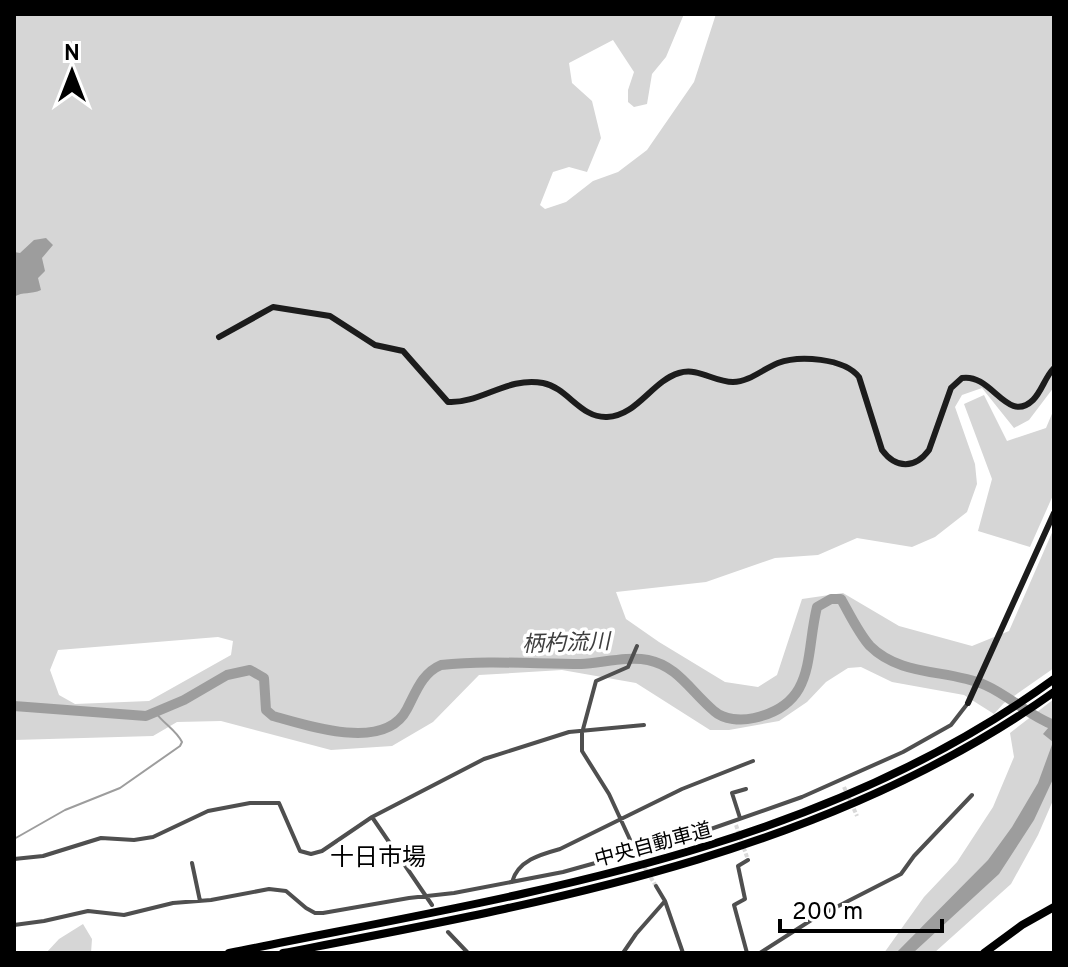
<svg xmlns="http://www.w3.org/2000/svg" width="1068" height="967" viewBox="0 0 1068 967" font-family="Overpass,'Noto Sans JP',sans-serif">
	<rect width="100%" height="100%" fill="#fff"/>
	<!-- green -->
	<path fill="#d6d6d6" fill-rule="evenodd" d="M14 14H684L666 57 652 74 647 104 634 107 628 102V90L634 72 613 40 569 63 572 83 592 101 601 138 587 172 569 167 553 172 540 205 545 209 566 202 593 181 618 172 647 150 694 82 716 14H1054V387L1029 420 1014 428 982 388 962 395 955 407 975 464 977 484 967 512 935 537 912 547 857 538 818 555 775 558 706 582 616 592 626 619 659 642 725 682 758 687 777 675 802 599 843 593 899 626 972 646 1009 631 1054 528V668L1004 703 994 714 964 695 892 682 861 667 848 668 826 682 807 702 779 721 729 730H710L636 683 562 670 479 675 433 722 392 746 331 750 221 721 177 722 153 736 14 740ZM218 637 233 641 231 655 149 701 75 704 59 695 50 670 58 650Z
		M984 395 1007 441 1046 428 1054 409V493L1030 547 978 531 992 479 964 404Z
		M1054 699V798L1038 835 1011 884 934 953H884L924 897 957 862 993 807 1014 757 1010 733Z
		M83 924 92 939 91 953H46L59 939Z"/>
	<!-- water -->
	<path fill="#9d9d9d" d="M46 238 53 245 42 258 45 271 38 278 41 290C31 295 23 291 14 297V252L20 253 34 240Z
		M1054 721V777L1034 820 999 874 913 953H896L988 860 1012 827 1038 783 1053 742 1043 734Z"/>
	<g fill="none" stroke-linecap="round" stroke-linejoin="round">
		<!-- stream -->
		<path stroke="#9d9d9d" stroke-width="2" d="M14 839 65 810 120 788 180 746 182 742C176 730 164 724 156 713"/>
		<!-- river -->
		<path stroke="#9d9d9d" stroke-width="10" d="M14 706 146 716 184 700 227 675 250 670 264 678 266 710 273 716C310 726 385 752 407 709 416 692 422 673 441 665 487 660 535 664 581 664 602 663 627 656 648 660 678 666 691 692 714 711 724 720 741 721 754 718 817 704 805 655 817 607L831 599H841C849 613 859 634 870 646 901 677 948 669 985 685 1010 696 1029 716 1054 725"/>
		<!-- street-tunnel -->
		<path stroke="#d9d9d9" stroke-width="4" stroke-dasharray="4 2" stroke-linecap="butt" d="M844 787 857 816
			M736 825 748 860
			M638 857 656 886"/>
		<!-- street -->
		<path stroke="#4f4f4f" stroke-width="4" d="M923 14H927
			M637 646 628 667 596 681 582 733V751L609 794 638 857
			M372 817 432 905
			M740 818 732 793 746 789
			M14 859 43 856 101 838 134 840 153 837 208 811 250 803H279L300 851 311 854 322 851 372 817 484 759 569 732 644 725
			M192 863 200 901
			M512 882C518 860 542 854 560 849L682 789 753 761
			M656 886 665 901 683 953
			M14 925 44 921 88 911 124 915 173 903 211 900 269 889 286 891 306 908 315 913H323L409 898 454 893 563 872 685 838 802 797 903 752 951 725 968 703
			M448 932 468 953
			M623 953 636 934 665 901
			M747 953 734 905 745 899 738 866 748 860
			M760 953 813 919 901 874 914 856 972 795"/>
		<!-- secondary -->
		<path stroke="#1c1c1c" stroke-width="6" d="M219 337 273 307 330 316 375 345 403 351 448 402C480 404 508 376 543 383 568 388 580 418 607 417 637 416 652 381 679 373 698 367 714 382 733 382 749 382 763 369 778 363 799 355 844 358 859 377L882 450C896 469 915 469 929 450L951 388 962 378C992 373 1007 425 1033 400 1042 391 1045 377 1054 368
			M968 703 1054 513"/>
		<!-- highway -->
		<path stroke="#000" stroke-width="8" d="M229 953C513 895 813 855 1054 679
			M283 953C549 902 828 853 1054 692
			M984 953 1022 925 1054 907"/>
	</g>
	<g text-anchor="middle" stroke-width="7" stroke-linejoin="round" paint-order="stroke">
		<!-- street labels -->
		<g font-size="20" fill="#000" stroke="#fff">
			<text transform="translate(653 844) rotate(-15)" y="7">中央自動車道</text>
		</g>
		<!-- water labels -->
		<g font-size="22" font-style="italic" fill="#3e3e3e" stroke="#fff">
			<text transform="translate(566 642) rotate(-2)" y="8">柄杓流川</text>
		</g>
		<!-- quarter labels -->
		<g font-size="24" fill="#000" stroke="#fff">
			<text x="378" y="865">十日市場</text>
		</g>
	</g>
	<!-- border -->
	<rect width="1068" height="967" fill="none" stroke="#000000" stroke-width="32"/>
	<!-- north arrow -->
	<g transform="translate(72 72)" stroke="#ffffff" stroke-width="6" paint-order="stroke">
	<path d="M0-6L14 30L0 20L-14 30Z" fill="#000000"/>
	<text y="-12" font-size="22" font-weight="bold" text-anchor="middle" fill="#000000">N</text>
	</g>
	<!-- scale -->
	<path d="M780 919v12h162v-12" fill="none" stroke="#000000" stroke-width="4"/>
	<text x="792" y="919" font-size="24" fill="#000000" stroke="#ffffff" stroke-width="6" paint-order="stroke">200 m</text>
</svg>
